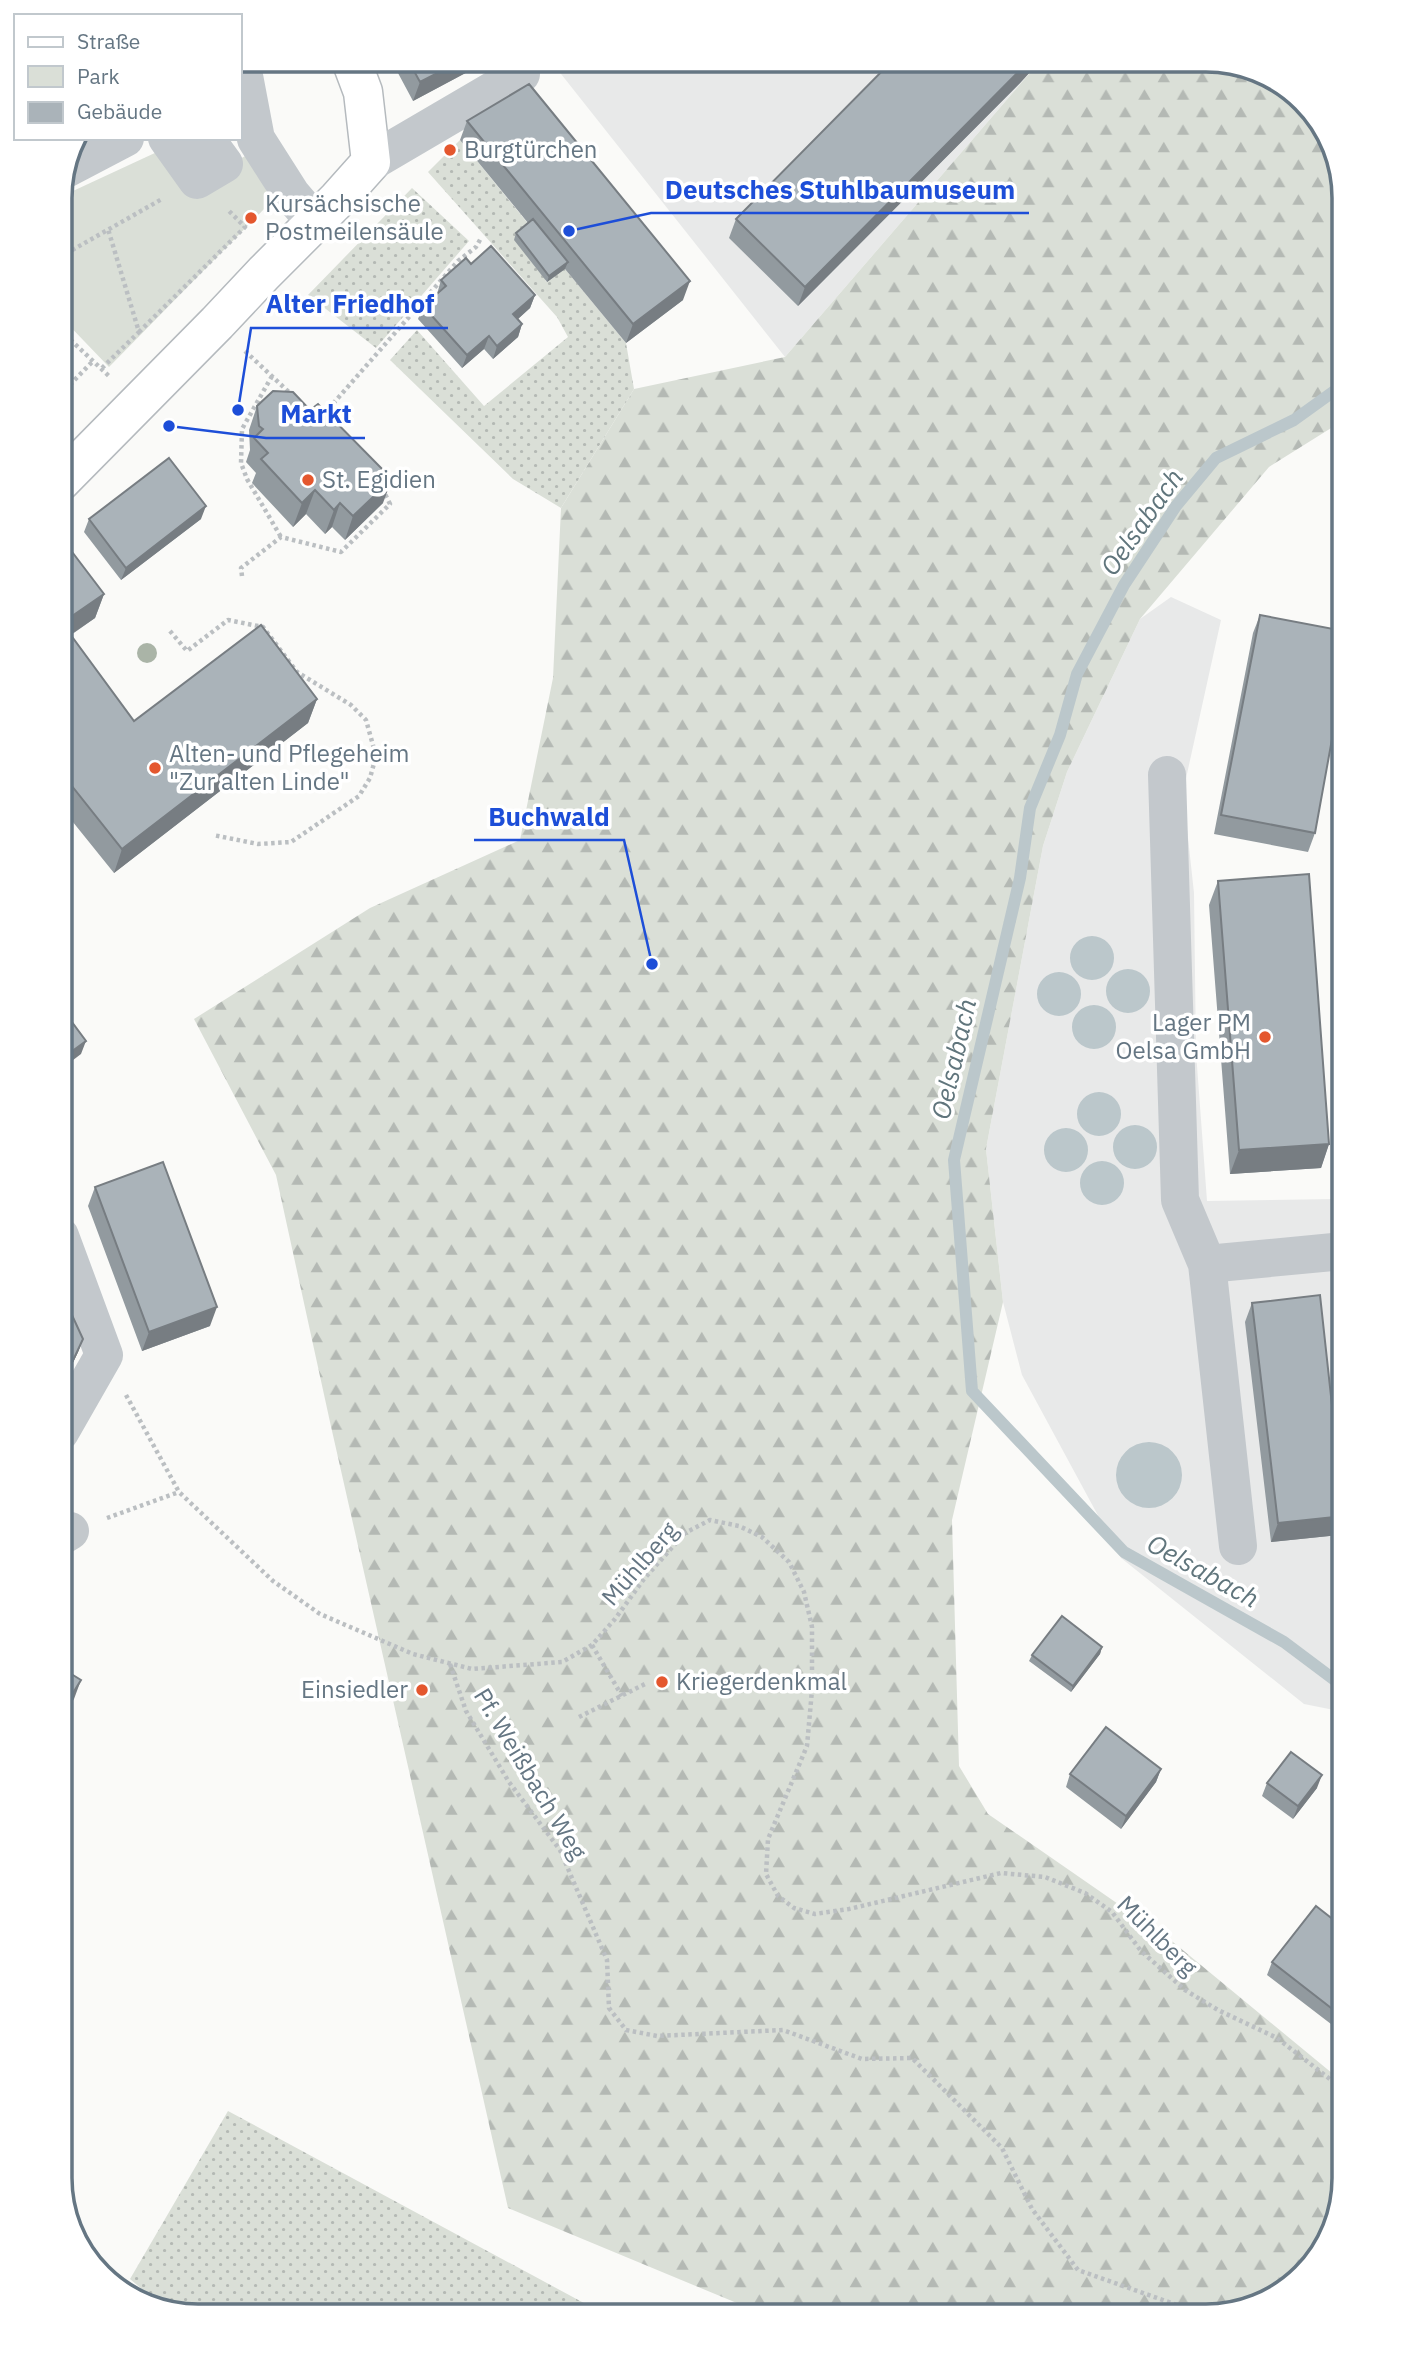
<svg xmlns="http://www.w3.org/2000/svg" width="1404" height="2376" viewBox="0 0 1404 2376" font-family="'IBM Plex Sans',sans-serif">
	<defs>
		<pattern id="forest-firs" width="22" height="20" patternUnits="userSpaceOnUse" patternTransform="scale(1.75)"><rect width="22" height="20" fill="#dadfd7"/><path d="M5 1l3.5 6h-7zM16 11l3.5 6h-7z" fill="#b4b9b4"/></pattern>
		<pattern id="garden-dots" width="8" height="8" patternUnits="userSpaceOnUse" patternTransform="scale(1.75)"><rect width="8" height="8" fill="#dadfd7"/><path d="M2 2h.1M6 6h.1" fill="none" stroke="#b4b9b4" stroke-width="1.8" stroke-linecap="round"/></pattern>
	</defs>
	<rect width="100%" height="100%" fill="#fafaf8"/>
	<!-- built -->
	<path fill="#e8e9e9" d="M550 60H1041L785 357Z
		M1171 597 1221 620 1183 792 1194 893 1196 1052 1207 1201 1335 1199 1344 1308V1712L1304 1704 1121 1558 1022 1375 1003 1302 986 1149 1043 846 1067 772 1140 619Z"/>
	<!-- green -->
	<path fill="#dadfd7" d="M157 152 188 187 249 154 268 194 267 206 109 367 60 316V197Z"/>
	<!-- forest -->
	<path fill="url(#forest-firs)" d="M1041 60H1216L1283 83 1330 137 1344 198V420L1269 467 1140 619 1067 772 1043 846 986 1149 1003 1302 952 1520 959 1766 988 1814 1173 1942 1344 2083V2179L1321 2255 1267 2302 1206 2316H768L508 2208 330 1422 276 1175 194 1019 370 908 520 840 553 678 561 508 634 389 785 357Z"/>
	<!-- garden -->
	<path fill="url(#garden-dots)" d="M460 140 530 226 546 282 565 269 626 343 634 389 561 508 513 479 390 360 417 330 484 406 568 337 557 317 428 172Z
		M412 188 469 241 376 348 308 295Z
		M228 2111 608 2316H189L163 2307 130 2279Z"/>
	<!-- water -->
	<path fill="#bbc7cb" d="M1070 958a22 22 0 1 1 44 0a22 22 0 1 1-44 0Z
		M1106 991a22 22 0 1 1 44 0a22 22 0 1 1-44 0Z
		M1037 994a22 22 0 1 1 44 0a22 22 0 1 1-44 0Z
		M1072 1027a22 22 0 1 1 44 0a22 22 0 1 1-44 0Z
		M1077 1114a22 22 0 1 1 44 0a22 22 0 1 1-44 0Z
		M1113 1147a22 22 0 1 1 44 0a22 22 0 1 1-44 0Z
		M1044 1150a22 22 0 1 1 44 0a22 22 0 1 1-44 0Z
		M1080 1183a22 22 0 1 1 44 0a22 22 0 1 1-44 0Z
		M1116 1475a33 33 0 1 1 66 0a33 33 0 1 1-66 0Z"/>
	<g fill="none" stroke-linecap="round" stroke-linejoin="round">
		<!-- stream -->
		<path stroke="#bbc7cb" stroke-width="12" d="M1344 1687 1284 1642 1124 1552 972 1391 954 1160 1020 878 1030 808 1060 735 1077 674 1124 585 1176 506 1216 458 1294 420 1344 384"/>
		<defs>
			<path id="major" d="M60 482 217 323 264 273 338 199 371 162 363 92 351 60"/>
		</defs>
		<!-- major casing -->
		<use href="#major" stroke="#b5babe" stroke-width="41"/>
		<!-- path -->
		<path stroke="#bbbfc2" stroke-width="4.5" stroke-dasharray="3.5 3.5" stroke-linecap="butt" d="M60 257 162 199
			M60 330 110 377
			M139 332 245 227 227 209
			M245 351 292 395
			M102 368 139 332 108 229
			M272 376 242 429 241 463 247 479 281 537
			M60 395 92 362
			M324 414 458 261 476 247 481 238
			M242 576 241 568 281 537 341 552 390 504 383 490
			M170 631 187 651 228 620 263 627 297 672 351 705 366 720 376 756 370 778 359 796 291 842 258 844 213 835
			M126 1395 179 1492 273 1581 320 1614 413 1654 472 1669 562 1662 592 1645 615 1619 644 1579 685 1533 710 1520 739 1526 762 1537 789 1562 804 1592 812 1627V1690L807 1746 768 1839 766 1874 778 1896 794 1908 815 1914 849 1909 1001 1873 1045 1877 1085 1893 1112 1912 1141 1951 1185 1990 1218 2010 1277 2038 1344 2090
			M107 1518 179 1492
			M592 1645 622 1696
			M450 1664 466 1711 509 1782 560 1850 607 1960 609 2008 626 2030 657 2036 783 2030 862 2059 912 2058 1002 2148 1032 2209 1078 2270 1208 2316
			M579 1717 647 1683"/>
		<!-- minor -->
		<path stroke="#c3c8cc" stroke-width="38" d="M241 60 256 139 291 194 315 222
			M167 138 197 180 224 164 205 138
			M371 162 521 74
			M64 170 125 138
			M1167 775 1180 1200 1207 1264 1238 1546
			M1207 1264 1344 1251
			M60 1432 104 1355 60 1236
			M60 1537 70 1531"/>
		<!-- major -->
		<use href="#major" stroke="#fff" stroke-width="38"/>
	</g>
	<!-- trees -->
	<circle fill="#aab4a7" cx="147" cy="653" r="10"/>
	<!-- wall -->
	<path fill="#929a9f" d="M391 60H489L488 61 413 101Z
		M893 60H1041L1020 83 798 306 729 238 736 219Z
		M467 121 683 300 626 343 565 269 547 282 514 240 516 233 528 223 460 140Z
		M471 264 535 295 530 308 518 319 522 324 518 337 493 359 484 349 462 368 418 319 423 306 437 294 441 280Z
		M257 406 383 503 345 540 332 527 325 534 306 514 293 527 252 483 256 473 246 462 250 450 249 430Z
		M89 519H201L121 580 84 532Z
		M60 536 104 594 95 618 71 635 134 721 317 699 308 723 114 873 60 806Z
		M1260 615 1315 833 1308 852 1214 834 1253 633Z
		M1218 881 1329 1144 1321 1168 1230 1174 1209 905Z
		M95 1187 210 1326 142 1351 88 1206Z
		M60 1289 83 1339 78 1352 64 1381 60 1380Z
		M1252 1303 1339 1535 1271 1542 1245 1322Z
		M1102 1647 1100 1654 1071 1692 1029 1661 1032 1655Z
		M1161 1769 1156 1782 1121 1829 1066 1787 1070 1774Z
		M1267 1783 1317 1788 1293 1819 1262 1796Z
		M1344 1928V2034L1267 1975 1272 1962Z"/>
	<!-- shaded-wall -->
	<path fill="#777d82" d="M463 60H489L488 61 413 101 420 82Z
		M1030 60H1041L1020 83 798 306 805 287Z
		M74 138H83L70 145Z
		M568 262 565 269 547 282 549 276Z
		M690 281 683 300 626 343 633 324Z
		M535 295 530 308 509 327 513 314Z
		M522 324 518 337 493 359 497 346Z
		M489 336 484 349 462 368 467 355Z
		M392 479 383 503 345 540 353 516Z
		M315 490 306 514 293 527 302 503Z
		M340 503 332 527 325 534 334 510Z
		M206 506 201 519 121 580 126 568Z
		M104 594 95 618 60 642 62 623Z
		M317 699 308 723 114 873 122 849Z
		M86 1041 81 1054 60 1070V1060Z
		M1329 1144 1321 1168 1230 1174 1239 1150Z
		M217 1307 210 1326 142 1351 149 1332Z
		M83 1339 78 1352 64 1381 69 1369Z
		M1344 1516 1339 1535 1271 1542 1278 1523Z
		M1102 1647 1100 1654 1071 1692 1073 1686Z
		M81 1680 74 1699 60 1722V1714Z
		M1161 1769 1156 1782 1121 1829 1126 1816Z
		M1322 1775 1317 1788 1293 1819 1298 1806Z"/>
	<!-- building -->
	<path fill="#aab3b9" stroke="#777d82" stroke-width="2" d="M408 60H463L420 82Z
		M893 60H1030L805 287 736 219Z
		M529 84 690 281 633 324 467 121Z
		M533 219 568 262 549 276 516 233Z
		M491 246 535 295 513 314 522 324 497 346 489 336 467 355 423 306 446 286 441 280 466 258 471 264Z
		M273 391 293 392 310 410 318 404 392 479 353 516 340 503 334 510 315 490 302 503 261 459 268 453 254 438 263 429 259 426 257 406Z
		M169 458 206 506 126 568 89 519Z
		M60 536 104 594 62 623 134 721 261 625 317 699 122 849 64 776 71 771 60 756Z
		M1260 615 1344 631V673L1315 833 1221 815Z
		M1309 874 1329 1144 1239 1150 1218 881Z
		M60 1006 86 1041 60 1060Z
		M163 1162 217 1307 149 1332 95 1187Z
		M60 1289 83 1339 69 1369 60 1366Z
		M1320 1295 1344 1516 1278 1523 1252 1303Z
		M1062 1616 1102 1647 1073 1686 1032 1655Z
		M60 1667 81 1680 60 1714Z
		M1106 1727 1161 1769 1126 1816 1070 1774Z
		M1291 1752 1322 1775 1298 1806 1267 1783Z
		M1316 1906 1344 1928V2018L1272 1962Z"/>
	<!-- markers -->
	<g fill="#e4572e" stroke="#fff" stroke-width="2.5">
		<circle cx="450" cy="150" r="7"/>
		<circle cx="251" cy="218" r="7"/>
		<circle cx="308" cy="480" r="7"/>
		<circle cx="155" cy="768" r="7"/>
		<circle cx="1265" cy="1037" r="7"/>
		<circle cx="662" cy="1682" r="7"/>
		<circle cx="422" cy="1690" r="7"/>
	</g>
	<g text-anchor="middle" stroke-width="7" stroke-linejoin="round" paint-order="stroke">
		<!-- poi labels -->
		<g font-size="24" fill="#657683" stroke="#fff" text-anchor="start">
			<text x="464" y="158">Burgtürchen</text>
			<text x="265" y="212">Kursächsische<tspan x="265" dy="28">Postmeilensäule</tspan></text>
			<text x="322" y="488">St. Egidien</text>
			<text x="169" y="762">Alten- und Pflegeheim<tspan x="169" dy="28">"Zur alten Linde"</tspan></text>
			<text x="1251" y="1031" text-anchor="end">Lager PM<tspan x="1251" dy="28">Oelsa GmbH</tspan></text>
			<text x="676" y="1690">Kriegerdenkmal</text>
			<text x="408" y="1698" text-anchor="end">Einsiedler</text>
		</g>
		<!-- street labels -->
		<g font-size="24" fill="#657683" stroke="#fff">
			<text transform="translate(640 1564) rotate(-49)" y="8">Mühlberg</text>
			<text transform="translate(530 1774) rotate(59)" y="8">Pf. Weißbach Weg</text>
			<text transform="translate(1157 1936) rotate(45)" y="8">Mühlberg</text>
		</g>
		<!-- water labels -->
		<g font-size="26" font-style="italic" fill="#60757c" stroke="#fff">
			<text transform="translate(1142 522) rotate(-55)" y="9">Oelsabach</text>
			<text transform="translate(954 1059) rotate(-77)" y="9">Oelsabach</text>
			<text transform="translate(1203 1571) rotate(29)" y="9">Oelsabach</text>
		</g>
	</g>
	<!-- crop -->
	<path d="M0 0H1404V2376H0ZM198 72H1206A126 126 0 0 1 1332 198V2178A126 126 0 0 1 1206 2304H198A126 126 0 0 1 72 2178V198A126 126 0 0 1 198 72Z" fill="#fff" fill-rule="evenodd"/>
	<path fill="none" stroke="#657683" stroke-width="3.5" d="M198 72H1206A126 126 0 0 1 1332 198V2178A126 126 0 0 1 1206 2304H198A126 126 0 0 1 72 2178V198A126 126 0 0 1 198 72Z"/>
	<!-- callouts -->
	<path fill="none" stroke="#1d4ed8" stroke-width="2.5" d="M569 231L651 213H1029M238 410L251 328H448M169 426L266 438H365M652 964L624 840H474"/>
	<g fill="#1d4ed8" stroke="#fff" stroke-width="2.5">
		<circle cx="569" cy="231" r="7"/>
		<circle cx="238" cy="410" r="7"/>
		<circle cx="169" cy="426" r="7"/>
		<circle cx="652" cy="964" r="7"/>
	</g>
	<g font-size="26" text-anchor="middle" font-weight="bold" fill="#1d4ed8" stroke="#fff" stroke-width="7" stroke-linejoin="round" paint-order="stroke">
		<text x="840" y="199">Deutsches Stuhlbaumuseum</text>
		<text x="350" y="313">Alter Friedhof</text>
		<text x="316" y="423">Markt</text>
		<text x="549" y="826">Buchwald</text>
	</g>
	<!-- legend -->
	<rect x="14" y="14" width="228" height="126" fill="#ffffff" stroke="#c1c8cd" stroke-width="2"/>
	<rect x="28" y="37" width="35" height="10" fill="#ffffff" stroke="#c1c8cd" stroke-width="2"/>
	<text x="77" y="49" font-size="21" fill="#657683">Straße</text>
	<rect x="28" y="66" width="35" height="21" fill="#dadfd7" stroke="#c1c8cd" stroke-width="2"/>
	<text x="77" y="84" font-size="21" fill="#657683">Park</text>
	<rect x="28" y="102" width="35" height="21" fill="#aab3b9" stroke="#c1c8cd" stroke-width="2"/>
	<text x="77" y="119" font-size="21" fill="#657683">Gebäude</text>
</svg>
